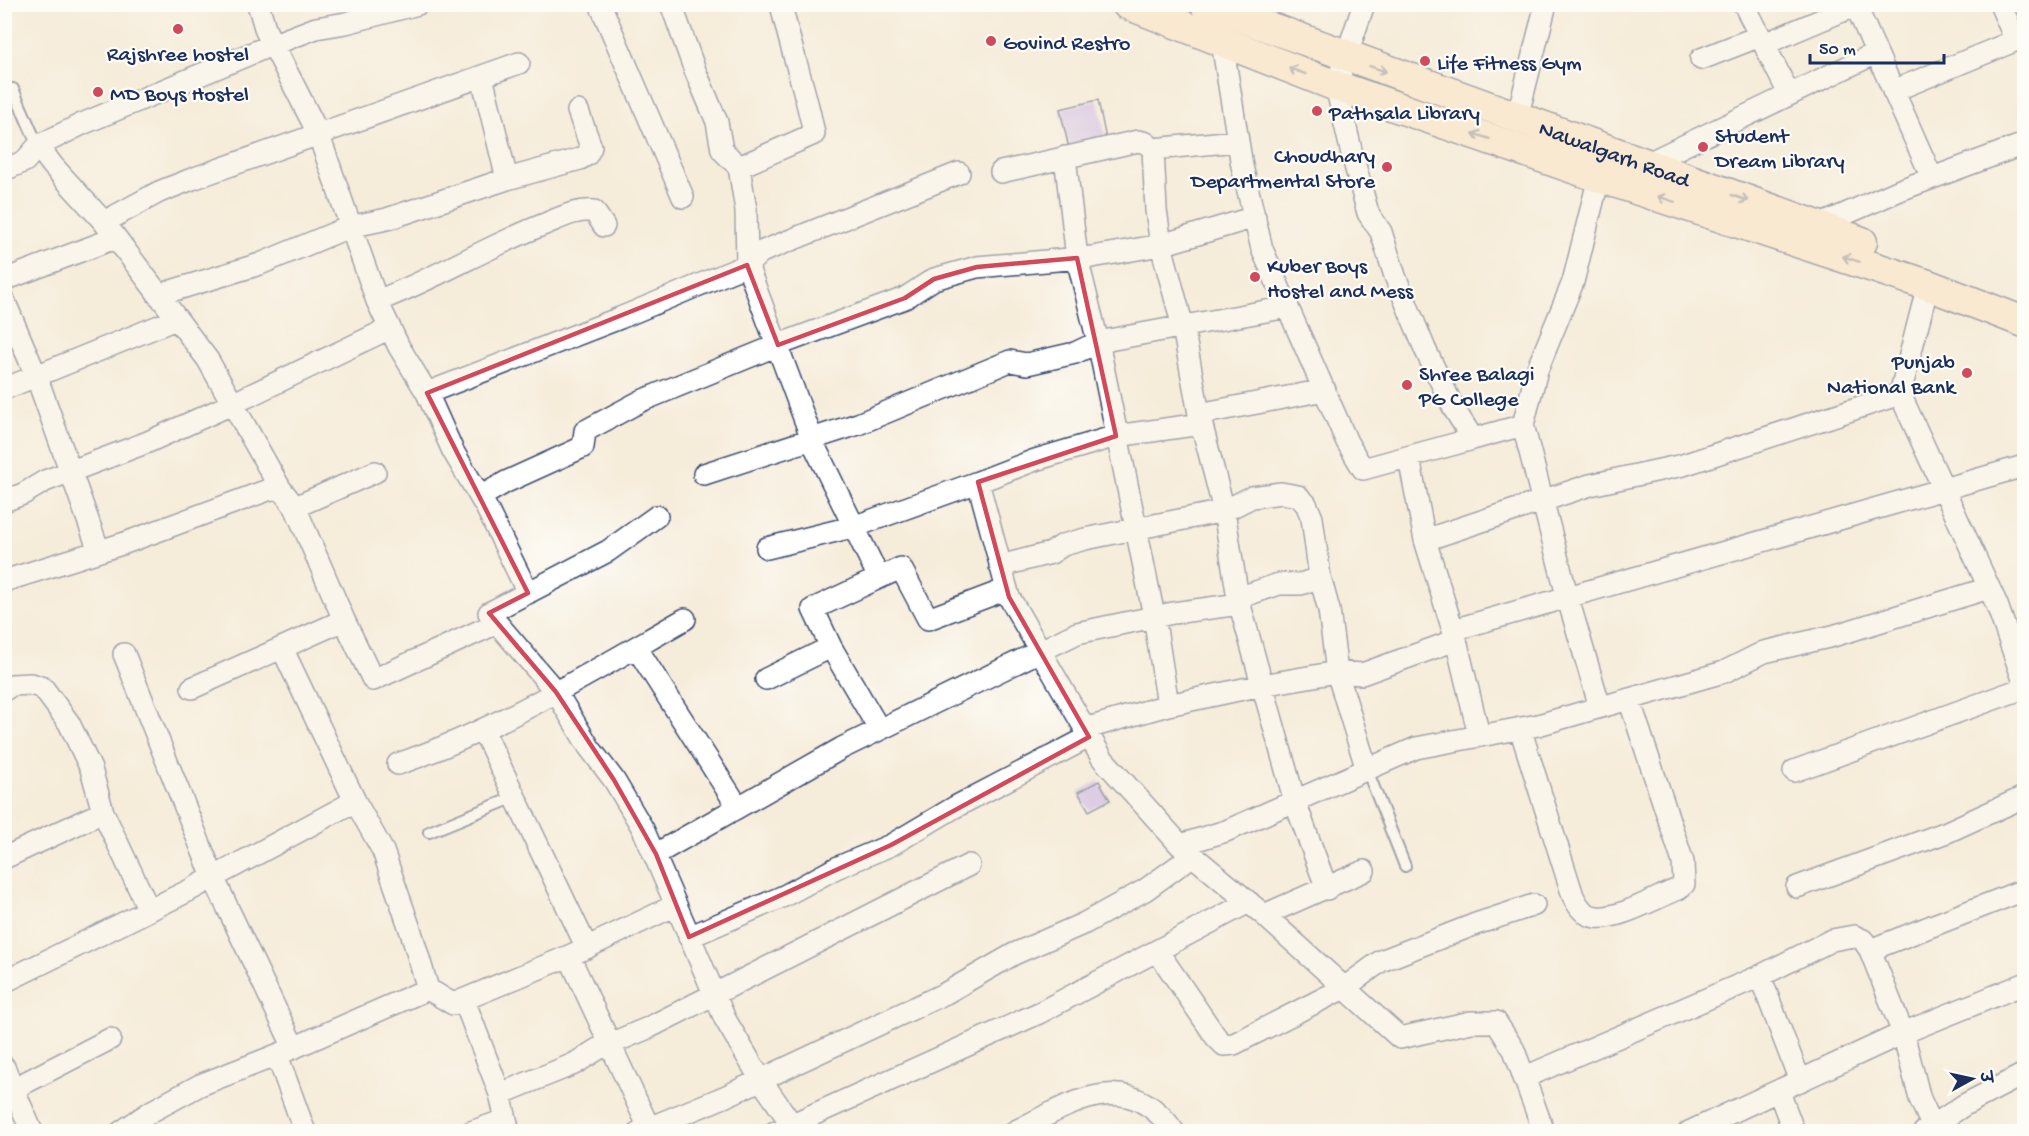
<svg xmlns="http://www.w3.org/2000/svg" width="2029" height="1136" viewBox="0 0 2029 1136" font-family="'Gochi Hand','Playpen Sans Deva',sans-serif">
	<rect width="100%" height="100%" fill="#fdfcf7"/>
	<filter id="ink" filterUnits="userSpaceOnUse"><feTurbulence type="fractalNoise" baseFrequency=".0167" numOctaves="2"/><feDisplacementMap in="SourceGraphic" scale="12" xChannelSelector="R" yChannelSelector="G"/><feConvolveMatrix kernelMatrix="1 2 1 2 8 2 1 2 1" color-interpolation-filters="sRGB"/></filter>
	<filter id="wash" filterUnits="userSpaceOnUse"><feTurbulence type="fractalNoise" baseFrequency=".008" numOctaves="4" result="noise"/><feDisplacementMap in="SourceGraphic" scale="24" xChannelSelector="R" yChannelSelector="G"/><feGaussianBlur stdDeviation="1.35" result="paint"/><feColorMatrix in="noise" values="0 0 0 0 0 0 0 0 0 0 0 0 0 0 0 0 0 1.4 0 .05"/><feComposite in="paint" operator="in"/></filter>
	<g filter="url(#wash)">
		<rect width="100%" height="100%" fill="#f6ecda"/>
		<g id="blocks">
			<!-- building -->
			<path fill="#bda5ef" d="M1098 100 1107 144 1070 153 1060 109Z
				M1099 781 1110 800 1089 811 1078 792Z"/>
		</g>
	</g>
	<g filter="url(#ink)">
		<use href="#blocks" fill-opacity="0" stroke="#3c4b71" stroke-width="1.5"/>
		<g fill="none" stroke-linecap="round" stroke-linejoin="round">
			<defs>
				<path id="lane" d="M13 89 38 146
					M1367 770 1405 866
					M429 832 515 797"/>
				<path id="street" d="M258 4 266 31 318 133 377 301C435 279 488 246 545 224 562 217 577 209 594 211L604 226
					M600 4 683 197
					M671 4 694 68 717 122 722 150 739 167 814 134C806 90 790 48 781 4
					M1364 4 1336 86 1352 154 1368 213 1381 232 1395 276 1425 349 1454 409 1473 439 1523 425 1568 599 1600 707
					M1744 4 1789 94
					M1855 4 1932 178
					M2000 4 2016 41
					M1222 42 1242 166 1262 249 1347 442 1363 469 1473 439
					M1764 44 1859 4
					M1701 59 1760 36
					M482 77 507 179
					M1893 91 2024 37
					M1517 118 1546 4
					M38 146 53 166 104 222 208 360 280 488
					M1153 149 1237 141
					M1065 157 1077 258 1098 342 1154 616 1168 705
					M1646 164 1876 53
					M739 167 746 210 747 265 815 447 879 578 901 568 928 619 1007 589
					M4 170 25 161 38 146 82 124 274 44 316 28 346 23 418 4
					M1001 172 1138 141 1146 143 1153 149 1156 210 1161 245 1183 327 1199 414 1224 511 1238 598 1295 802 1327 889
					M104 222 159 192 192 179 519 63
					M1818 226 1900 190 2024 144
					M4 280 115 238
					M158 295 260 264 349 227 387 219 507 179 580 159 587 155 591 147 578 111
					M4 300 37 378 99 551
					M377 301 399 347 427 393 453 451 486 507 528 593
					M4 389 176 319
					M427 393 620 318 747 265 761 252 959 173
					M1900 394 1997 605 2024 682
					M1199 414 1325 390
					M1523 425 1537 370 1573 282 1599 177
					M1409 458 1425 540 1456 640 1479 735
					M704 474 858 424 1010 361 1027 364 1075 353 1098 342 1288 307
					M978 482 1035 460 1116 436 1201 424
					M480 497 506 482 583 447 585 431 641 401 778 345 905 298 934 279 977 267 1092 257 1161 245 1255 217
					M4 501 23 494 45 481 148 442 232 404 390 328
					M295 507 375 472
					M1425 540 1590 485 1683 465 1900 394 1928 285
					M767 548 856 526 978 482 1009 597 1102 758 1180 845 1264 915 1400 1038 1471 1022H1496L1514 1050 1544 1132
					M1000 566 1051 553 1063 545 1085 539 1224 511 1252 497 1281 493 1298 496 1306 504 1312 518 1320 577 1329 610 1337 672 1367 770
					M4 581 125 543 268 490 280 488 295 507 344 620
					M1238 598 1279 584H1301L1320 577
					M497 623 489 613 608 551 657 516
					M1453 630 2024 466
					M636 647 738 807
					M831 647 879 729
					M124 654 213 877 294 1048
					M766 679 831 647 813 609 879 578
					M192 688 344 620 373 680 497 623 556 692 589 747 614 780 643 829 676 905 569 956 453 1004 428 989 411 932 383 851 355 801 282 648
					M4 690 12 685 31 684 43 688 69 723 91 769 103 812 149 910
					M1520 728 1573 896C1578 906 1584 916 1596 917 1618 920 1657 897 1678 889L1684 884 1683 862 1629 699
					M1084 729 1168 705 1262 685 1337 672 1362 674 1456 640
					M483 730 587 948
					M398 764C500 729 592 672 685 619
					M1794 771 2024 688
					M1180 845 1226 831 1416 748 1538 725 1724 672 1764 652 1833 636 1989 588
					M656 854 842 748 1077 633 1173 613 1240 604
					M4 858 103 812
					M1797 887 1947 832 2024 797
					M676 905 725 1019 761 1080 797 1132
					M1264 915 1364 871
					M689 937 784 896 836 868 891 845 955 807 1089 737
					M1870 950 1903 1033 1920 1099 1932 1125
					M1158 952 1216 1037 1224 1045 1234 1044 1344 988 1381 961 1476 924 1534 905
					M569 956 651 1132
					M1760 976 1800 1081
					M4 982 190 890 355 801
					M464 1000 500 1094 509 1132
					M277 1055 305 1132
					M4 1067 32 1132
					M1523 1078 1760 976 1832 940 1854 936 1863 940 1870 950 2024 890
					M1779 1092 1794 1132
					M500 1094 574 1064 598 1049 648 1028 969 865
					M4 1097 15 1088 110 1039
					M121 1132 152 1111 200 1085 277 1055 428 989
					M471 1132 505 1120
					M639 1132 724 1097 946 993 1014 954 1085 923 1145 890 1192 856
					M775 1132 1039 1013 1249 902
					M1014 1132C1070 1104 1127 1064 1174 1132
					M1689 1132 1903 1033 2024 984
					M1924 1132 1964 1105 2024 1074"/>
				<g id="secondary">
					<path d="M1127 4 1336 86 1599 177 1928 285 2024 322"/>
					<path id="s1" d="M1205 4 1862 242"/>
				</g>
			</defs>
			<!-- lane casing -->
			<use href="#lane" stroke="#3c4b71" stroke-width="14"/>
			<!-- street casing -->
			<use href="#street" stroke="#3c4b71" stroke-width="24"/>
			<!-- secondary casing -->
			<use href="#secondary" stroke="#3c4b71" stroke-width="33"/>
			<!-- lane -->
			<use href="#lane" stroke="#fff" stroke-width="10"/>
			<!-- street -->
			<use href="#street" stroke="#fff" stroke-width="21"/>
			<!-- secondary -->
			<use href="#secondary" stroke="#fee4c5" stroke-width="30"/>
		</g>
		<!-- one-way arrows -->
		<defs><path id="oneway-shaft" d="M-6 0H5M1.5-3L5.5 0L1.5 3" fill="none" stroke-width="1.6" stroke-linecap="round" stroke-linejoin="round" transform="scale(1.5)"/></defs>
		<g stroke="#8c8a92">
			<use href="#oneway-shaft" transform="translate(1378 69) rotate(19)"/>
			<use href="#oneway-shaft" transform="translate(1297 71) rotate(-159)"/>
			<use href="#oneway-shaft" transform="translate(1481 136) rotate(-161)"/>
			<use href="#oneway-shaft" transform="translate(1740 198) rotate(20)"/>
			<use href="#oneway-shaft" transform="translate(1666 199) rotate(-162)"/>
			<use href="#oneway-shaft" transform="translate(1851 259) rotate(-162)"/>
		</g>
	</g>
	<!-- marked area -->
	<path d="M0 0H2029V1136H0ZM1077 258 1116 436 978 482 1009 597 1089 737 891 845 689 937 656 854 614 780 556 692 489 613 528 593 427 393 747 265 778 345 905 298 934 279 977 267Z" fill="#f6ecda" fill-opacity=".55" fill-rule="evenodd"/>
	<path fill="none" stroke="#d1495b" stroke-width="4.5" stroke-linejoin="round" d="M1077 258 1116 436 978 482 1009 597 1089 737 891 845 689 937 656 854 614 780 556 692 489 613 528 593 427 393 747 265 778 345 905 298 934 279 977 267Z"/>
	<!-- markers -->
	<g fill="#d1495b" stroke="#fdfcf7" stroke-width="2">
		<circle cx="178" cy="29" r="6"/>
		<circle cx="991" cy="41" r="6"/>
		<circle cx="1425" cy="61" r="6"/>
		<circle cx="98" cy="92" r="6"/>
		<circle cx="1317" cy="111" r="6"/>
		<circle cx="1703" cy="147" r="6"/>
		<circle cx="1387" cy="167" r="6"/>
		<circle cx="1255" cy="277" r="6"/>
		<circle cx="1967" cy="373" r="6"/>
		<circle cx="1407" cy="385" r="6"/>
	</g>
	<g text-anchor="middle" stroke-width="4.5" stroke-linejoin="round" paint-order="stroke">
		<!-- poi labels -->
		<g font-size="22" fill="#1b2f5e" stroke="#fdfcf7" text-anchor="start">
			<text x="1003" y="49">Govind Restro</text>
			<text x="178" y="60" text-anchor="middle">Rajshree hostel</text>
			<text x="1437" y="69">Life Fitness Gym</text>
			<text x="110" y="100">MD Boys Hostel</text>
			<text x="1329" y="119">Pathsala Library</text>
			<text x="1715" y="142">Student<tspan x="1715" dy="25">Dream Library</tspan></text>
			<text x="1375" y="162" text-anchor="end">Choudhary<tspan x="1375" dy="25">Departmental Store</tspan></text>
			<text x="1267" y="272">Kuber Boys<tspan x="1267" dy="25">Hostel and Mess</tspan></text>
			<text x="1955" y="368" text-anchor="end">Punjab<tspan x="1955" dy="25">National Bank</tspan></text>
			<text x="1419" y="380">Shree Balagi<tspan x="1419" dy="25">PG College</tspan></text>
		</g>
		<!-- street labels -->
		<g font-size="22" fill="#1b2f5e" stroke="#fdfcf7">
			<text dy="8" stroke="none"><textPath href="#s1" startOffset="436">Nawalgarh Road</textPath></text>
		</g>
	</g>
	<!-- margin -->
	<rect width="2029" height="1136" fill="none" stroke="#fdfcf7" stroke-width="24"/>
	<!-- north arrow -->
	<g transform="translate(1972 1079) rotate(82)" stroke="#fdfcf7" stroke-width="4.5" paint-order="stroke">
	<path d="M0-4.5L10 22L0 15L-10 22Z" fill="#1b2f5e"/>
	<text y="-9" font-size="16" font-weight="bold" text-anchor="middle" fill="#1b2f5e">उ</text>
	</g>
	<!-- scale -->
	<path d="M1810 54v9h134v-9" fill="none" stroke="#1b2f5e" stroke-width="3"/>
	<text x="1819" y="54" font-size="18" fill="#1b2f5e" stroke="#fdfcf7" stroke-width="4.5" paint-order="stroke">50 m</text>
</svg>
